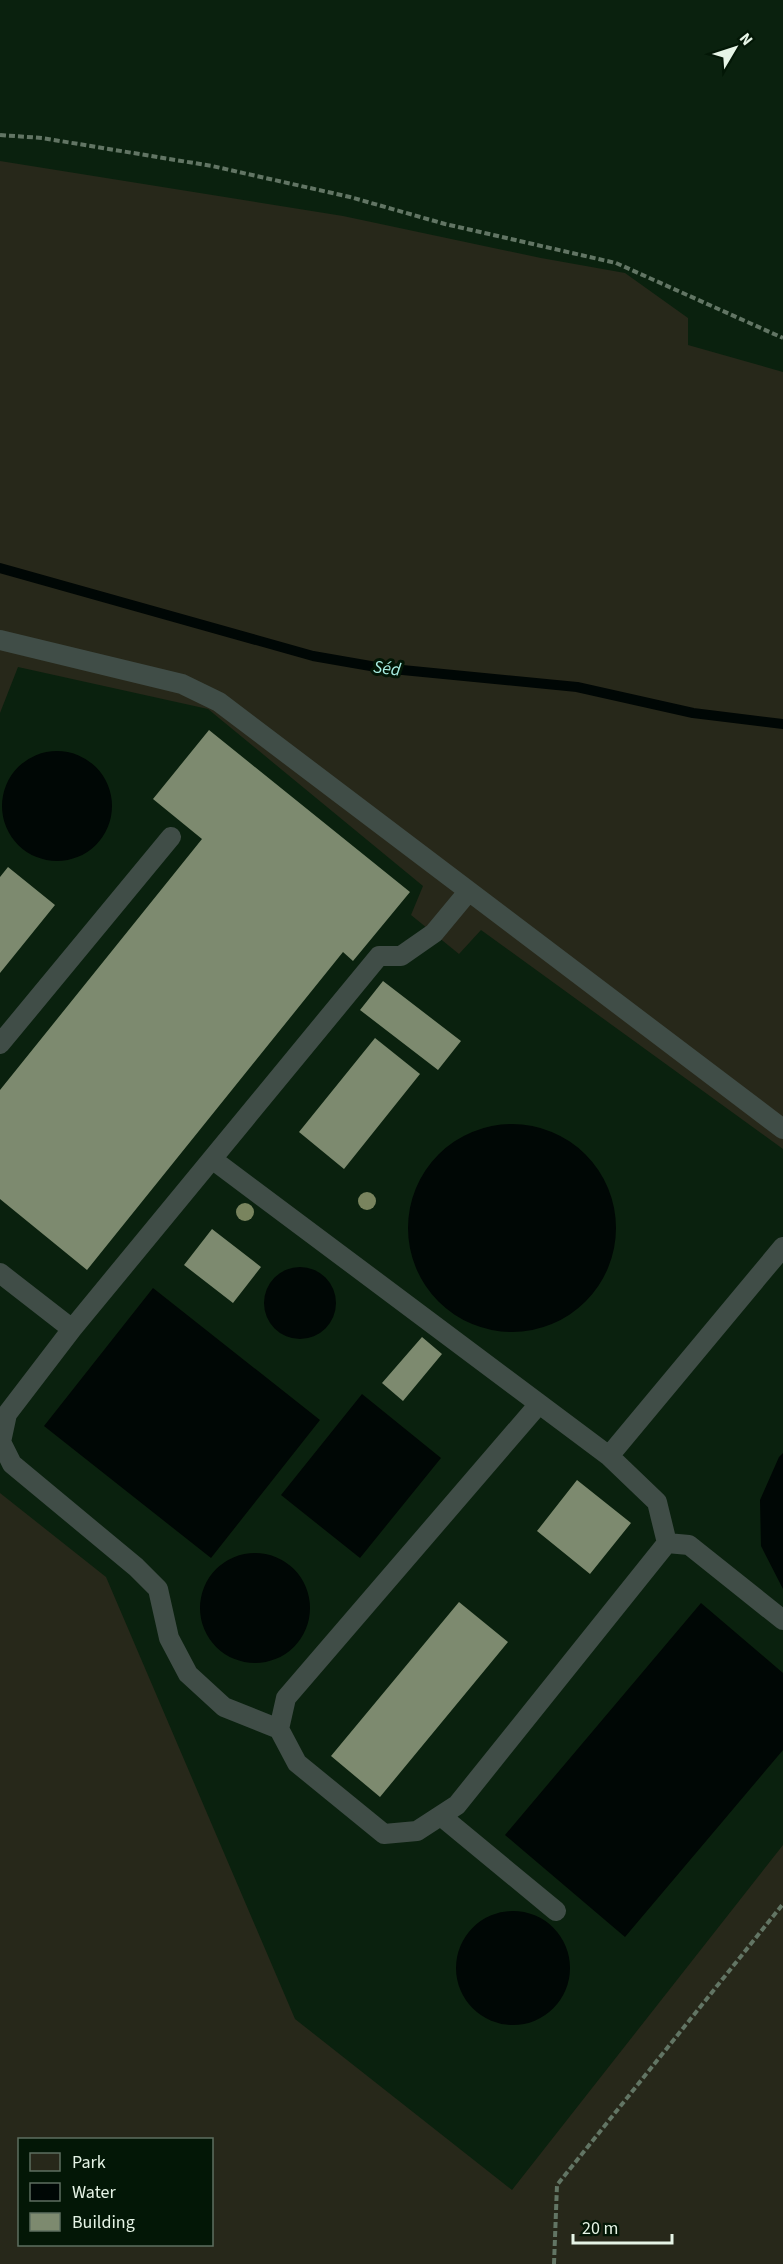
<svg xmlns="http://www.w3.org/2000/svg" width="783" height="2264" viewBox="0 0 783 2264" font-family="'Source Sans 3',sans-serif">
	<rect width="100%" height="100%" fill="#0a210e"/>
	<!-- green -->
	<path fill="#27281a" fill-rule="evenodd" d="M0 161 343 216 541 258 625 273 688 318V345L783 372V1149L481 930 459 954 411 915 423 886 208 709 18 667 0 713Z
		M0 1493 106 1577 295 2019 512 2190 783 1845V2264H0ZM20 2140H212V2244H20Z"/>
	<!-- water -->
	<path fill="#000705" d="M2 806a55 55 0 1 1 110 0a55 55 0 1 1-110 0Z
		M408 1228a104 104 0 1 1 208 0a104 104 0 1 1-208 0Z
		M264 1303a36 36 0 1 1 72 0a36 36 0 1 1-72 0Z
		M153 1288 320 1420 211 1558 44 1426Z
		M362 1394 441 1458 360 1558 281 1495Z
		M783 1453V1589L761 1546 760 1500 779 1457Z
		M200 1608a55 55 0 1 1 110 0a55 55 0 1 1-110 0Z
		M701 1603 783 1673V1750L625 1937 505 1835Z
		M456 1968a57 57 0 1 1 114 0a57 57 0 1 1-114 0Z"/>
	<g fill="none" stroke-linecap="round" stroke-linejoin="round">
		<!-- stream -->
		<path stroke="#000705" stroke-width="10" d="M0 568 313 656 382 668 577 687 693 713 783 724"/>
	</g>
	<!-- building -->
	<path fill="#7d8a6f" d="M209 730 410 892 353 961 343 952 87 1270 0 1199V1090L202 839 153 799Z
		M8 867 55 905 0 973V877Z
		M383 981 461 1041 438 1070 360 1010Z
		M375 1038 420 1074 344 1169 299 1132Z
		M212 1229 261 1267 233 1303 184 1265Z
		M422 1337 442 1354 403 1401 382 1383Z
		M577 1480 631 1523 590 1574 537 1531Z
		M459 1602 508 1642 380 1797 331 1756Z"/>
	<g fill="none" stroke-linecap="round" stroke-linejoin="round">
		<!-- path -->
		<path stroke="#627564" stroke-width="4" stroke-dasharray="6 3" stroke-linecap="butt" d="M0 135 42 138 212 166 350 197 445 224 616 263 783 338
			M554 2264 557 2185 783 1904"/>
		<!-- service -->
		<path stroke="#404d47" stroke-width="20" d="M0 640 182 684 219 702 783 1129
			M0 1044 171 837
			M212 1159 609 1456 657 1502 667 1543 457 1805 417 1831 384 1834 297 1763 279 1729 286 1698 539 1404
			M0 1273 72 1329 379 956H401L434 933 468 892
			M72 1329 7 1414 1 1442 12 1464 136 1567 158 1589 169 1638 188 1674 224 1707 279 1729
			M609 1456 783 1247
			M667 1543 689 1545 783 1620
			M441 1816 556 1911"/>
	</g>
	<!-- trees -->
	<g fill="#79845e">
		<circle cx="367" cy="1201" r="9"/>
		<circle cx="245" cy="1212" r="9"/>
	</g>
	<g text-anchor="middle" stroke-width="6" stroke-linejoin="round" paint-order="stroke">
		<!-- water labels -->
		<g font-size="18" font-style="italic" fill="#a9efe4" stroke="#031706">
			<text transform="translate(387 668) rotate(7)" y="6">Séd</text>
		</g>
	</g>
	<!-- legend -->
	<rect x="18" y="2138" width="195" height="108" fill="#031706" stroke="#5e6f60" stroke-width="1.5"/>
	<rect x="30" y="2153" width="30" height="18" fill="#27281a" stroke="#5e6f60" stroke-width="1.5"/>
	<text x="72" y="2168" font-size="18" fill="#e6f4e6">Park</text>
	<rect x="30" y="2183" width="30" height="18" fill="#000705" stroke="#5e6f60" stroke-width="1.5"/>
	<text x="72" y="2198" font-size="18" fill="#e6f4e6">Water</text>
	<rect x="30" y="2213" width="30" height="18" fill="#7d8a6f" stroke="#5e6f60" stroke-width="1.5"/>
	<text x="72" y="2228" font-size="18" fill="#e6f4e6">Building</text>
	<!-- north arrow -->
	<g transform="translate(735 48) rotate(51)" stroke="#031706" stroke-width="4.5" paint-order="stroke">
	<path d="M0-4.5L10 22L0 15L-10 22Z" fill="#e6f4e6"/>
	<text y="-9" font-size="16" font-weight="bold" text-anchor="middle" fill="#e6f4e6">N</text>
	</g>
	<!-- scale -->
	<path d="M573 2234v9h99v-9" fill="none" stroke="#e6f4e6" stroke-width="3"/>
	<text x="582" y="2234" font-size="18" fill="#e6f4e6" stroke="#031706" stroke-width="4.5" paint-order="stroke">20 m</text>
</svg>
